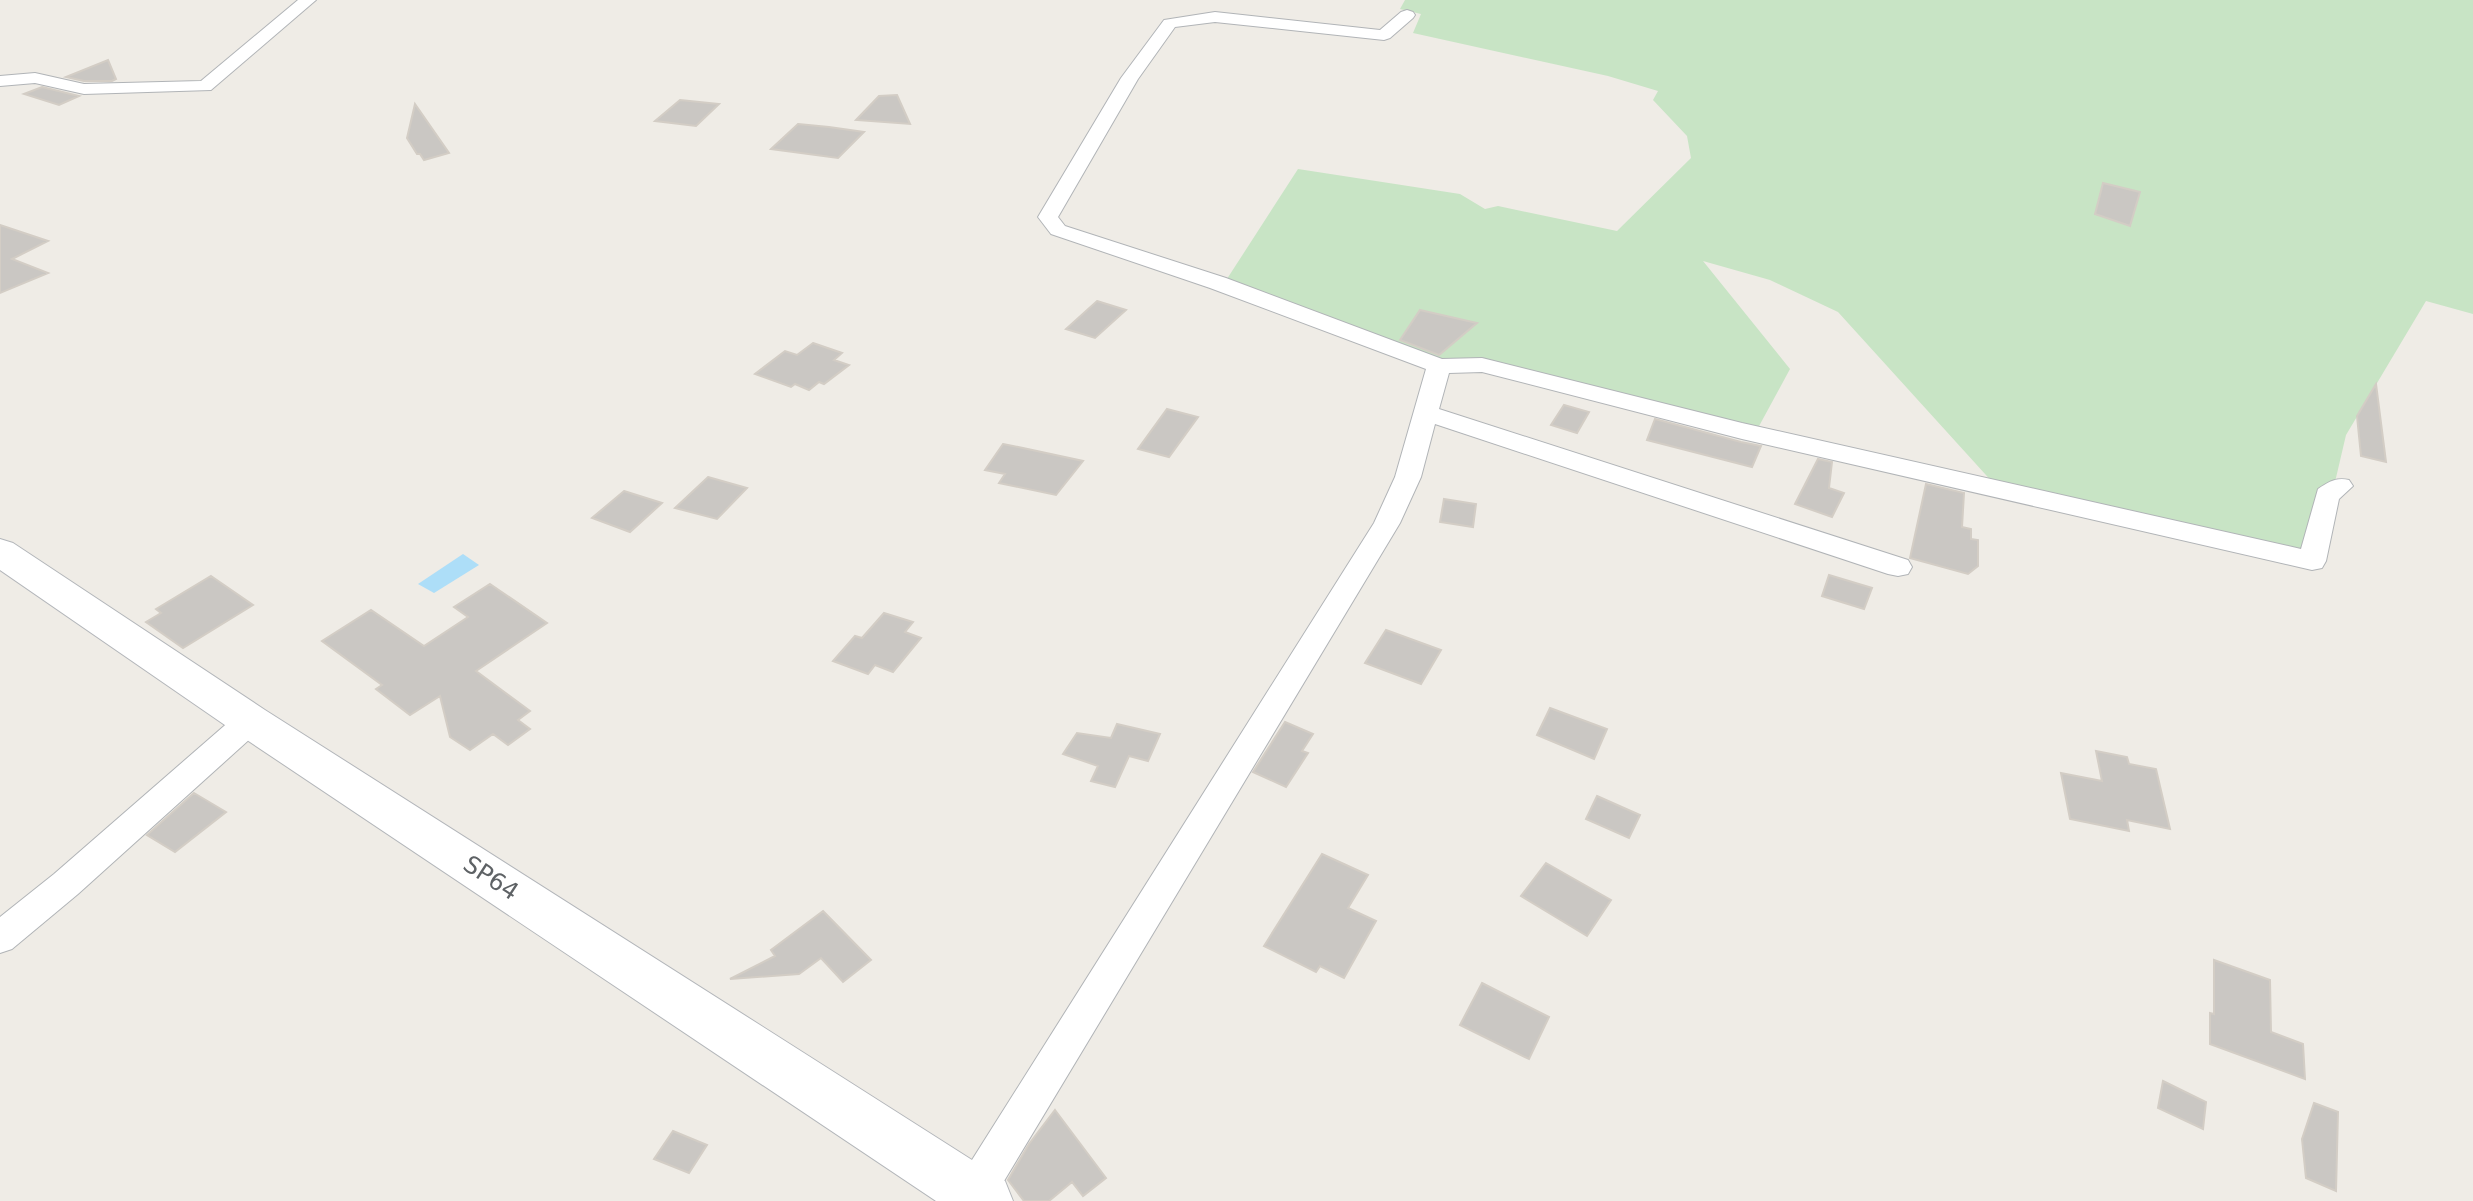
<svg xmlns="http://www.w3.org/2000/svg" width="2473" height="1201" viewBox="0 0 2473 1201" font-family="'DejaVu Sans',sans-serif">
	<rect width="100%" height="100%" fill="#efece6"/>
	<!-- green -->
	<path fill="#c8e4c5" d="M1405 0H2473V314L2426 301 2346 435 2321 542 2290 557 2005 496 1838 312 1770 280 1703 261 1790 369 1758 428 1438 361 1225 282 1298 169 1460 194 1485 209 1498 206 1617 231 1691 158 1687 136 1653 100 1658 91 1608 76 1413 33 1421 14 1400 9Z"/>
	<!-- water -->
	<path fill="#addef8" d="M463 554 479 565 434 593 418 584Z"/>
	<!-- building -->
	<path fill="#cac7c3" stroke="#d3cdc5" stroke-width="2" d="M108 60 116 79 112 81H84L66 77Z
		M42 87 79 96 59 105 24 94Z
		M897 95 910 124 856 120 879 96Z
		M680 100 719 104 696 126 655 121Z
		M415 104 449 153 424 160 420 154H417L407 138Z
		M798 124 829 127 864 132 838 158 771 149Z
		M2103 183 2140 192 2130 226 2095 214Z
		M0 225 48 241 12 259 48 273 0 293Z
		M1097 301 1126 310 1095 338 1066 329Z
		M1420 310 1477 323 1439 355 1400 340Z
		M813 343 842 353 834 360 849 365 824 384 819 382 809 390 795 384 791 387 755 374 785 351 797 355Z
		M2376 384 2386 462 2361 456 2357 416Z
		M1564 405 1589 412 1577 433 1551 425Z
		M1167 409 1198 417 1169 457 1138 449Z
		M1655 419 1741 442 1761 446 1752 467 1647 440Z
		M1003 444 1023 448 1083 461 1056 495 999 483 1005 474 985 470Z
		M1818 459 1832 462 1829 488 1844 493 1832 517 1795 504Z
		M708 477 747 488 717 519 675 508Z
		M1926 484 1964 493 1962 527 1971 529V539L1978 540V566L1968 574 1910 558Z
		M624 491 662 503 630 532 592 518Z
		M1444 499 1476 504 1473 527 1440 522Z
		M1829 575 1872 588 1864 609 1822 596Z
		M211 576 253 605 183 648 146 622 161 613 156 609Z
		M490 584 547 623 476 671 530 711 518 720 530 729 508 745 493 734 470 750 450 737 440 696 410 715 376 689 382 685 322 641 371 610 424 646 468 617 454 607Z
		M884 613 913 622 905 632 921 638 893 672 875 665 868 674 833 661 855 636 862 638Z
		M1386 630 1441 650 1421 684 1365 663Z
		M1550 708 1607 729 1594 759 1537 735Z
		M1285 722 1313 734 1302 751 1308 753 1286 787 1253 772Z
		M1117 724 1160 734 1148 761 1129 756 1115 787 1091 781 1098 766 1063 754 1077 733 1111 738Z
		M2096 751 2127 757 2129 764 2156 769 2170 829 2127 820 2129 831 2070 819 2061 773 2102 781Z
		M194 793 226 812 175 852 147 835Z
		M1597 796 1640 815 1629 838 1586 819Z
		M1322 854 1368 875 1348 908 1376 921 1344 978 1320 966 1316 972 1264 946Z
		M1546 863 1611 900 1587 936 1521 896Z
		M823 911 871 960 843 982 821 958 799 974 730 979 775 956 771 950Z
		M2214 960 2270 980 2271 1032 2303 1044 2305 1079 2210 1044V1013L2214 1014Z
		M1482 983 1549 1017 1529 1059 1460 1025Z
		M2163 1081 2206 1102 2203 1129 2158 1108Z
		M2314 1103 2338 1112 2336 1191 2306 1178 2302 1139Z
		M1055 1110 1106 1178 1083 1196 1072 1182 1049 1201H1024L1008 1180 1029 1144Z
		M673 1131 707 1145 689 1173 654 1159Z"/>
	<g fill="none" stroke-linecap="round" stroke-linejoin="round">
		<defs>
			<path id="street" d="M298 0H316L211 90 84 94 35 83 0 86V76L35 73 84 84 201 81Z
				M1407 10 1413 12 1415 15 1413 18 1390 38 1384 40 1215 22 1175 27 1138 79 1058 217 1065 226 1226 278 1442 359 1482 358 1742 423 2301 549 2318 489C2329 482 2336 477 2349 480L2353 486 2339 499 2326 561 2322 568 2312 570 1742 439 1482 372 1449 373 1439 409 1908 560 1912 567 1908 574 1898 576 1888 574 1435 424 1421 477 1400 523 992 1201H957L954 1193 960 1179 1374 523 1395 477 1426 369 1210 288 1051 234 1038 217 1121 78 1164 20 1215 12 1380 30 1401 12Z
				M250 709 261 713 265 721 261 729 78 894 12 949 0 953V917L54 874 239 713Z"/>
			<path id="secondary" d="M0 539 13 543 265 710 1005 1181 1013 1201H936L235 732 0 570Z"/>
		</defs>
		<!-- street casing -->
		<use href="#street" stroke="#b1b4b7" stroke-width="2"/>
		<!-- secondary casing -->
		<use href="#secondary" stroke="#b3b6ba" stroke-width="2"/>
		<!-- street -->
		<use href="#street" fill="#fff" fill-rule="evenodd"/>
		<!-- secondary -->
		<use href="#secondary" fill="#fff" fill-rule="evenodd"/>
	</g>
	<g text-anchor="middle" stroke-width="5" stroke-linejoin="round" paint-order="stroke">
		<!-- near-street labels -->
		<g font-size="24" fill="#5e6265" stroke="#fff">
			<text transform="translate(491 878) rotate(33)" y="8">SP64</text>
		</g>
	</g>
</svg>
